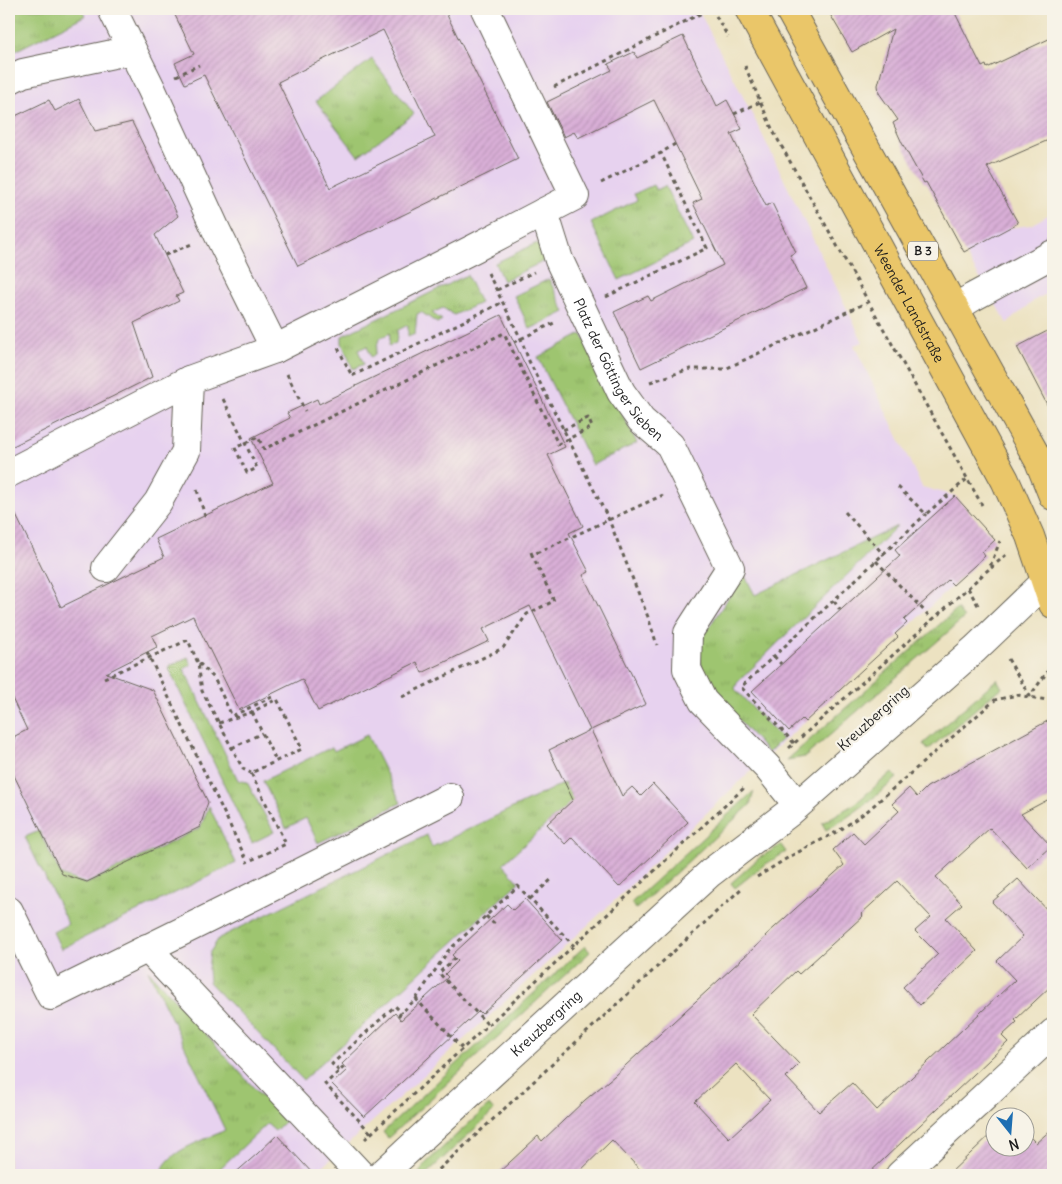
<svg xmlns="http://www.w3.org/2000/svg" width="1062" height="1184" viewBox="0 0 1062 1184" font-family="Delius,sans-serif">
	<defs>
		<pattern id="grass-tufts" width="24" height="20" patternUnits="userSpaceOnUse" patternTransform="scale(1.25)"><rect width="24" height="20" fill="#9ec570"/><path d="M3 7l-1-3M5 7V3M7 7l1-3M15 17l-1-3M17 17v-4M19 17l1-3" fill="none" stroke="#88a960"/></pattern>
		<pattern id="building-hatch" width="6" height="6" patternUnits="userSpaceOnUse" patternTransform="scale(1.25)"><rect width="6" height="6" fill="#d9afd7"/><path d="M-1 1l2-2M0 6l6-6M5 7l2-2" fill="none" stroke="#ba96b8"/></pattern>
	</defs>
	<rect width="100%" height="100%" fill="#f7f3e8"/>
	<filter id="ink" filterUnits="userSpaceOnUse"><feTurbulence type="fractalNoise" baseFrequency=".02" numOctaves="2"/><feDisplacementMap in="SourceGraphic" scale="10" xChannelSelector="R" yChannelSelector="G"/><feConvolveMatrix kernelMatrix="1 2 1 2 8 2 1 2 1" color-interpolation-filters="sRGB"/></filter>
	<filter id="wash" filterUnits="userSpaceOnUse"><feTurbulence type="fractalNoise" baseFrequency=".0096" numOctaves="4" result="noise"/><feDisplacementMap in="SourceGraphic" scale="20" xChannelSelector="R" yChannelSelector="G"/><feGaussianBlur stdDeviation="1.12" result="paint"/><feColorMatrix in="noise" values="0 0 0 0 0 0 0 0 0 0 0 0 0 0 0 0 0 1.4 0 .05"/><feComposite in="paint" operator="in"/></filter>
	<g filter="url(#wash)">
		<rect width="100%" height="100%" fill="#ece2c1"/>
		<!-- built -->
		<path fill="#e7d2ef" d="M9 9H698L756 122 863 342 854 345 922 487 955 496 995 540 982 552 985 556 738 783 615 900 461 1042 313 1175H9Z
			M1053 212V291L1036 299 1007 323 964 252 1008 228 1031 225Z"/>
		<!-- grass -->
		<path fill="url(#grass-tufts)" stroke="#5d7046" d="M9 9H80L86 15 9 54Z
			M372 59 414 114 358 156 316 101Z
			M653 185 656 190 665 186 693 243 619 280 591 223 637 200 634 194Z
			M537 243 546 260 503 281 495 263Z
			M467 275 480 303 454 315 443 308 432 313 442 320 437 323 421 312 417 314 415 334 408 337V325L398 330 396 343 389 346 390 333 379 339 375 354 371 357 367 346 358 350 364 364 353 369 342 343V336Z
			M549 279 565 312 530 329 514 296Z
			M582 334 637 443 592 465 538 357Z
			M897 526 737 683 735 689 782 739 768 753 710 688 702 668 699 652 705 633 744 574 755 595Z
			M957 609 964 618 805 757 787 760Z
			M188 657 191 665 184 669 238 780 247 782 274 832 252 843 168 667Z
			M997 679 1002 688 993 694 928 750 923 744Z
			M367 735 401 803 318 843 306 818 286 828 263 781 332 747 334 751Z
			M892 772 897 778C874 798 852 816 826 830L822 823 856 803Z
			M564 783 585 821 558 814 503 864 519 882 303 1080 209 982 208 969 210 952 219 938 427 835 432 847Z
			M754 791 750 805 636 909 631 903Z
			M209 806 236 863 61 949 53 932 68 924 25 837 39 831 61 875 86 884 200 828Z
			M781 845 786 852 764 865 735 888 731 883 759 858Z
			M585 946 590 952 388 1138 383 1132Z
			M148 970 255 1089 286 1120 275 1131 267 1124 213 1175H161C165 1150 205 1141 225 1130Z
			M489 1105 494 1111 425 1175H419L420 1172 427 1162Z"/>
		<g id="blocks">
			<!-- building -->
			<path fill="url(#building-hatch)" fill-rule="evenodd" d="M172 9H444L518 159 298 266 204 75 185 84 175 63 194 54ZM383 30 435 137 330 188 278 82Z
				M827 9H953L982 67 986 65 987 68 1053 37V138L987 167 1018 223 964 252 926 182 924 183 902 143 893 123 898 120 879 93 878 85 893 29 852 52Z
				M683 36 717 106 727 100 742 129 731 134 766 206 772 203 796 252 790 255 806 288 641 368 614 312 648 296 651 301 723 265 693 203 702 199 654 100 578 138 574 132 564 137 547 102 612 70 608 64 634 52 637 58Z
				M79 99 95 131 132 122 178 216 155 235 183 293 176 296 179 301 134 323 152 377 9 448V119L49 100 55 111Z
				M501 315 565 447 548 455 583 526 569 533 589 572 583 575 646 704 591 730 622 796 632 787 641 796 653 784 688 822 619 887 572 837 565 844 547 824 573 800 549 750 590 730 530 606 483 629 489 641 422 673 417 662 318 711 302 679 239 710 193 616 152 636 157 647 106 673 153 690 208 802 200 827 87 882 62 874 9 765V755L15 736 27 730 9 692V501L61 607 164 557 156 539 273 483 251 438 290 418 287 413 317 399 319 404Z
				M1053 328V416L1017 347Z
				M955 496 995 540 982 552 985 556 953 585 948 580 904 620 907 623 895 634 898 637 805 722 802 719 789 731 752 691 900 556 895 550Z
				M1053 718V797L1021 814 1051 846 1027 868 990 828 936 877 962 904 946 918 977 951 920 1005 903 987 938 954 915 931 931 917 897 881 861 914 863 916 799 974 796 971 751 1014 799 1064 786 1077 819 1112 852 1083 877 1110 1015 980 997 961 1023 936 992 902 1018 879 1053 916V984L1015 1020 1017 1022 1002 1036 1008 1042 867 1175H645L612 1140 576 1175H496L538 1136 542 1141 585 1100 614 1076 766 937 765 936 844 865 833 850 853 832 864 844 899 811 892 804 909 788 917 797 927 787ZM736 1064 770 1100 729 1138 695 1102Z
				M525 899 562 940 482 1014 479 1011 364 1117 332 1084 347 1070 342 1064 395 1013 401 1020 448 977 445 974 458 961 452 955 507 904 513 910Z
				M1053 1128V1175H948L994 1131V1146H1024V1131L1036 1143Z
				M277 1135 314 1175H233L257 1154Z"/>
		</g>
	</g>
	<g filter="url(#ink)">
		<use href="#blocks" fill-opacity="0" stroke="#656156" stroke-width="1"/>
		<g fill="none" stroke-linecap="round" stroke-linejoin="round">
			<defs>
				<g id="minor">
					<path d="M112 9 151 88 218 234 275 349"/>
					<path id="s1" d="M485 9 575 196 544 212 559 260 621 392 641 420 670 445 730 568 688 633 687 669 703 701 767 767 788 793"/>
					<path d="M9 80 23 73 132 50"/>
					<path d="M955 308 973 297 1053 254"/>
					<path d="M9 473 189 380 275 349 475 248 544 212"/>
					<path d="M106 568 158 502 186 451 189 380"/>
					<path d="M9 911 51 996 262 892 450 797"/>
					<path d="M147 948 361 1175"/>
					<path id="s2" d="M381 1175 710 873 790 812 975 649 1045 582 1053 572"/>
					<path d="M900 1175 1053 1033"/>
				</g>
				<g id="major">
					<path id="s3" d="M749 9 1005 480 1030 536 1053 604"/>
					<path d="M789 9 1039 461 1053 496"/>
				</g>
			</defs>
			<!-- minor casing -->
			<use href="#minor" stroke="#656156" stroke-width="30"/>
			<!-- major casing -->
			<use href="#major" stroke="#656156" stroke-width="30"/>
			<!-- path -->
			<path stroke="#656156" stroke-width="3" stroke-dasharray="4 4" stroke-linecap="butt" d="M712 9 728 37
				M745 66 773 131 982 505
				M176 76 199 65
				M554 87 710 9
				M734 114 760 102
				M601 183 661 153 675 144
				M165 255 192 244
				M488 273 521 339 529 361 609 520 648 617 657 645
				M497 290 534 272
				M606 297 707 248 661 153
				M514 342 556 322
				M338 348 352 376 503 302
				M287 374 305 411
				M650 382 690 369H725L868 302
				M223 399C235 422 246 445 257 468L247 473 235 448 258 437 264 449 504 333 558 444 592 427 588 418 563 430
				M898 487 926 514 967 479
				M197 490 205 516
				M845 512 884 555
				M531 552 532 555 663 495
				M876 561 933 620
				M991 568 1007 554
				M968 588 979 607
				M834 601 840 610
				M147 652 248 863
				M774 656 781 664
				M1008 659 1030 696 1053 664
				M199 663 214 678 232 716 272 697
				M104 678 188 640 198 663 202 691 243 769 251 773
				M402 697 503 648 527 614 554 601 532 555
				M252 712 276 761
				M219 723 252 712 277 699 302 749 251 773 286 844 247 862
				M794 743 741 687 926 514
				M232 748 262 733
				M789 748 989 569 1000 541
				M757 877 789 857 840 830 866 812 995 700 1017 695 1053 701
				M530 899 553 878
				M486 916 493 923 497 919
				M455 958 439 973 488 1025
				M416 999 448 951 518 886 574 946
				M398 1016 416 999 462 1048
				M344 1067 325 1084 371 1133
				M339 1071 332 1064 395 1006 402 1013
				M365 1139 745 787
				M433 1175 742 888"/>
			<!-- minor -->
			<use href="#minor" stroke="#fff" stroke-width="28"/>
			<!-- major -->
			<use href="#major" stroke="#eac669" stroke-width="28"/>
		</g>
	</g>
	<g text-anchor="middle" stroke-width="4.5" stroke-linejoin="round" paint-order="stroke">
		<!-- shield labels -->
		<rect fill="#f7f3e8" stroke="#5e5c59" stroke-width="1" x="908" y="241.5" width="30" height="19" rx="4"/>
		<g font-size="12" font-weight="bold" fill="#1c1c1c">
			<text x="923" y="255">B 3</text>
		</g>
		<!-- street labels -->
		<g font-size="14" fill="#1c1c1c" stroke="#f7f3e8">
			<text dy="5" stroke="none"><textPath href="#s3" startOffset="335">Weender Landstraße</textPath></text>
			<text dy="5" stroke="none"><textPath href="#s1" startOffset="418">Platz der Göttinger Sieben</textPath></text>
			<text transform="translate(873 718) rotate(-42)" y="5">Kreuzbergring</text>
			<text dy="5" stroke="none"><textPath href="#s2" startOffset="224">Kreuzbergring</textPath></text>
		</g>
	</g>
	<!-- margin -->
	<rect width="1062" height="1184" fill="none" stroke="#f7f3e8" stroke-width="30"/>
	<!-- north arrow -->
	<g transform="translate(1010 1132) rotate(163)"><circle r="24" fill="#f7f3e8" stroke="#9f9d96"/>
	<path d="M0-4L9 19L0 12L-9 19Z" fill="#1f6fb2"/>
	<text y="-8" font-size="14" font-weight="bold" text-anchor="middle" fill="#1c1c1c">N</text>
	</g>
</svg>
